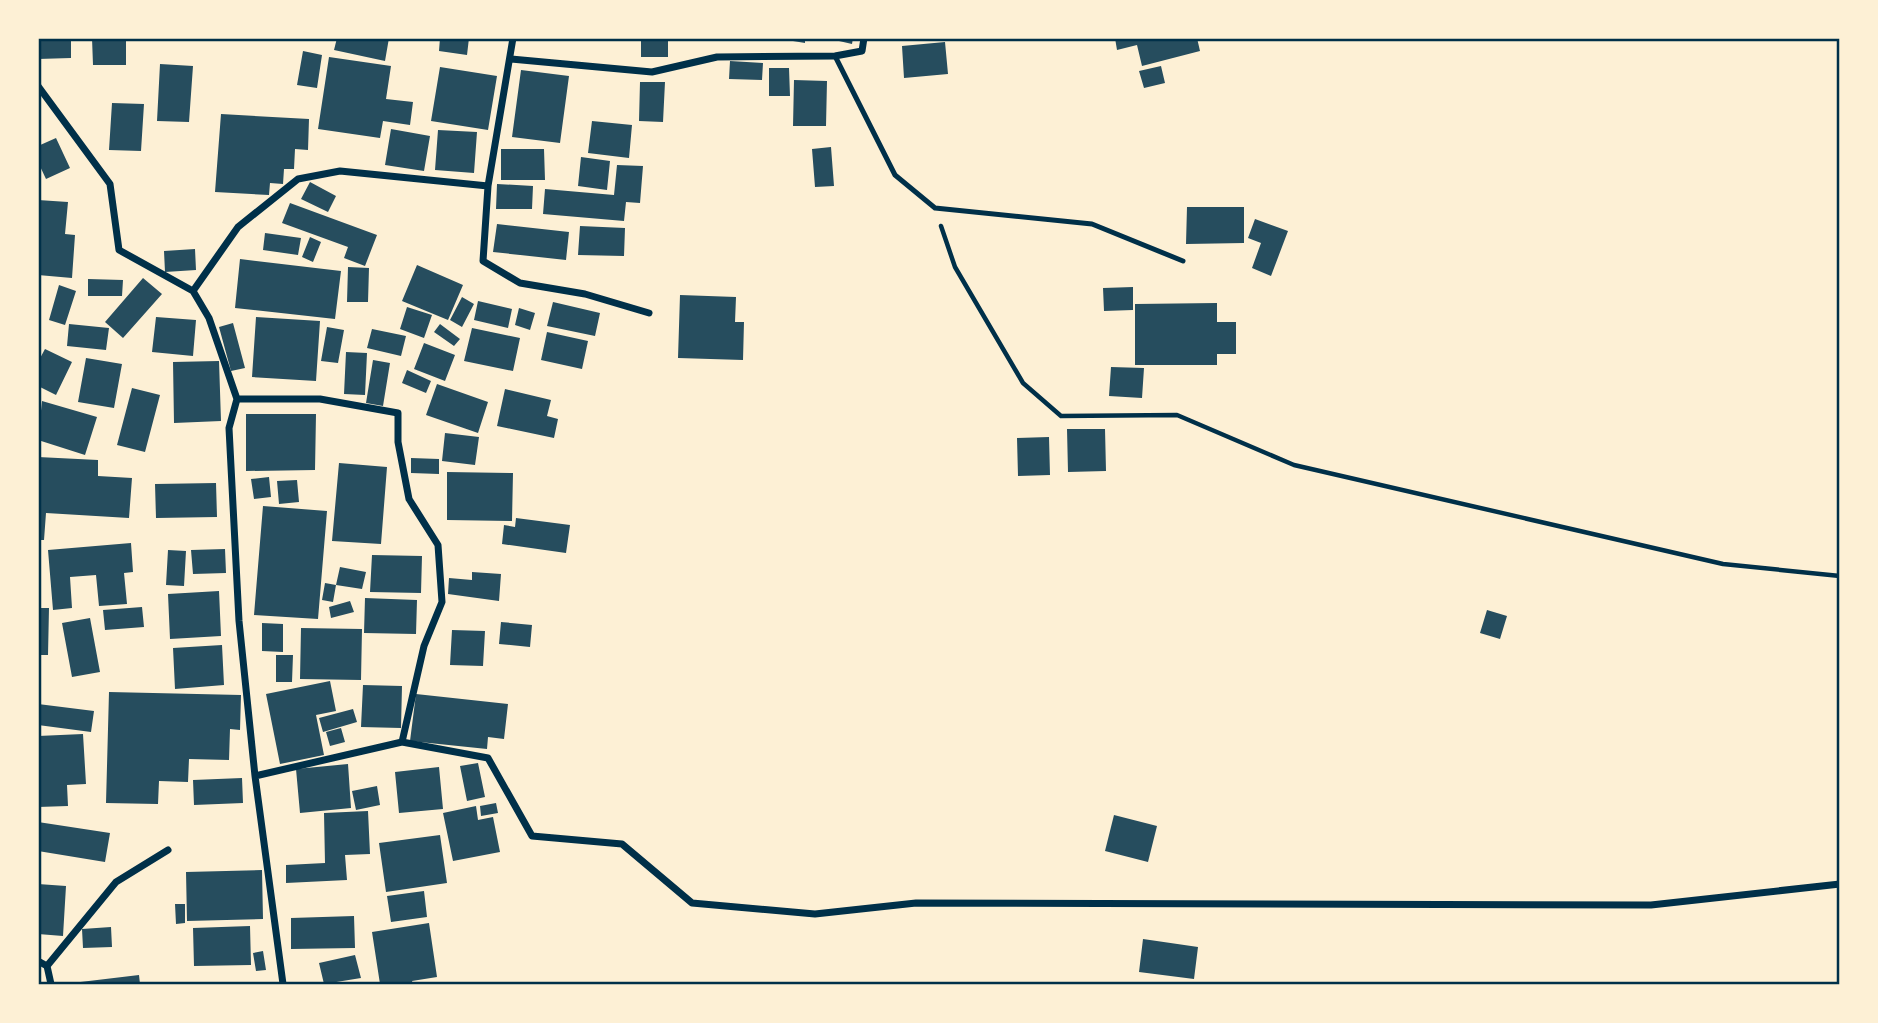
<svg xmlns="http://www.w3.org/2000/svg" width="1878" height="1023" viewBox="0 0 1878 1023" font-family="'Sofia Sans Condensed',sans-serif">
	<rect width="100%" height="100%" fill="#fdf0d5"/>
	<!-- building -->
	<path fill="#264d5e" d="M38 38H71V58L38 59Z
		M92 38H126V65H93Z
		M337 38H389L385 61 334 50Z
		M440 38H469L467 55 439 51Z
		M641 38H668V57H641Z
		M775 38H805V43Z
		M826 38H853L852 44Z
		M1115 38H1197L1200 51 1142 66 1137 45 1117 50Z
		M945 42 948 74 904 78 902 46Z
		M303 51 322 55 317 88 297 85Z
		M329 57 391 66 386 99 413 102 410 125 383 121 380 138 318 129Z
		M730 61 763 63 762 80 729 79Z
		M160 64 193 66 189 122 157 121Z
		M1161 66 1165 83 1144 88 1139 71Z
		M440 67 497 76 488 130 431 121Z
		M769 68H789L790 96H769Z
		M521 70 569 76 560 143 512 137Z
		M794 80 827 81 826 126H793Z
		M640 82H665L663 122 639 121Z
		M112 103 144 104 141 151 109 150Z
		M221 114 309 119 308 150 295 149 294 169H284L283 184 270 183 269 195 215 192Z
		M592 121 632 125 629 158 588 153Z
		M391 129 430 136 424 171 385 165Z
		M438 130 477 132 474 173 435 170Z
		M56 138 70 168 46 179 38 162V146Z
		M831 147 834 186 815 187 812 149Z
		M501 149H544L545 180H501Z
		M581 157 610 161 607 190 578 186Z
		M617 165 643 166 640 203 626 202 624 221 543 214 545 189 614 195Z
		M310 182 336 196 328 212 301 199Z
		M497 184 533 186 532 209H496Z
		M38 200 68 202 65 234 75 235 72 278 38 275Z
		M290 203 377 235 365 266 344 258 348 247 282 223Z
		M1187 207H1244V243L1186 244Z
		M1255 219 1288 231 1271 276 1252 268 1261 243 1248 238Z
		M497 224 569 232 566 260 493 252Z
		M580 226 625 228 624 256 578 255Z
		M265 233 301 238 298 255 263 250Z
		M310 237 321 242 313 262 302 257Z
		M195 249 196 270 165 272 164 251Z
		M240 259 341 271 335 319 235 308Z
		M417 265 463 285 448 320 402 301Z
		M348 267 369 268 368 302H347Z
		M143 278 162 294 123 338 105 322Z
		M88 279 123 280 122 296H88Z
		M59 285 76 291 65 325 49 320Z
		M1133 287V310L1104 311 1103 288Z
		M680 295 736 297 735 322H744L743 360 678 358Z
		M462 297 474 304 462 327 450 320Z
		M478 301 512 309 508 328 474 320Z
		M553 302 600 313 595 336 547 326Z
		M1217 303V322H1236V354H1217V365H1135V304Z
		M407 307 432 315 424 338 400 329Z
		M519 308 535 313 530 330 515 325Z
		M156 317 196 320 193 356 152 352Z
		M256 317 320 321 316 381 252 377Z
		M233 323 245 368 231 371 219 327Z
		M69 324 109 328 106 350 67 346Z
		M440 324 460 339 454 346 434 332Z
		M327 327 344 330 338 363 321 361Z
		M472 328 520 338 513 371 464 361Z
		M372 329 406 336 401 356 367 348Z
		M547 332 588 341 582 369 541 360Z
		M424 343 455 355 445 381 414 369Z
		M45 349 72 362 56 395 38 386V362Z
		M346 352 367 353 365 395 344 394Z
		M86 358 122 364 114 408 78 402Z
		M373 360 390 363 383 406 366 403Z
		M219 361 221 421 174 423 173 362Z
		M1111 367 1144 368 1142 398 1109 396Z
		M407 370 431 381 426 393 402 383Z
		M437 384 488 402 478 433 426 415Z
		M132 388 160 395 145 452 117 445Z
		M505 389 551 400 547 416 558 419 554 438 497 426Z
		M42 401 97 417 85 455 38 440Z
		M246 414H316L315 470 246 471Z
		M1067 429H1105L1106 471 1068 472Z
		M445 433 479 437 475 465 442 461Z
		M1049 437 1050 475 1018 476 1017 438Z
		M38 457 98 460V476L132 478 129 518 46 513 44 540H38Z
		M411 458 439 459V474L411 473Z
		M339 463 387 467 381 544 332 541Z
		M447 472 513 473 512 521 447 520Z
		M269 477 271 497 254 499 251 479Z
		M297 480 299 502 279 504 277 481Z
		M216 483 217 517 156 518 155 484Z
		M263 506 327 511 318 619 254 615Z
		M516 518 570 525 566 553 502 544 504 525 515 527Z
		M131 543 133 572 124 573 127 604 99 606 96 575 70 577 72 608 53 610 48 550Z
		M225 549 226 573 193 574 191 550Z
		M168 550 186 551 184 586 166 585Z
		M372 555 422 556 421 593 370 592Z
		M340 567 366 572 362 589 336 585 333 602 322 600 325 583 336 585Z
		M472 572 501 574 499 601 448 594 449 578 472 580Z
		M219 591 221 636 170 639 168 594Z
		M365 598 417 600 416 634 364 633Z
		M350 601 354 612 331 618 329 607Z
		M142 607 144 627 105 630 103 610Z
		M38 608H49L48 655H38Z
		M1487 610 1507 616 1500 639 1480 633Z
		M90 618 100 672 72 677 62 623Z
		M501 622 532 625 530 647 499 644Z
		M262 623 283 624V652L262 651Z
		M301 628 362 629 361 680 300 679Z
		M452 630 485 631 483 666 450 665Z
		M222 645 224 685 175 689 173 648Z
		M276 655H293L292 682H276Z
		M330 681 336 711 316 715 324 755 280 764 266 694Z
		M363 685 402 686 401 728 361 727Z
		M109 692 241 695 240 730 230 729 229 760 189 759 188 782 159 781 158 804 106 803Z
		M416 694 508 704 504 739 488 737 487 749 410 741Z
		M38 704 94 711 91 732 38 725Z
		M353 709 357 722 323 732 319 718Z
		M341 728 345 742 330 746 326 732Z
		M83 734 86 784 67 785 68 806 38 807V736Z
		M478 763 485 797 467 801 460 766Z
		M348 764 351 808 300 813 296 769Z
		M439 767 443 809 399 813 395 772Z
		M242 778 243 803 194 805 193 780Z
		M377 786 380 805 356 810 352 791Z
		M496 803 498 813 481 816 480 806Z
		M476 806 478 820 493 817 500 852 453 861 443 813Z
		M368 811 370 854 345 855 347 880 286 883V865L325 863 324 813Z
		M1114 815 1157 826 1148 862 1105 851Z
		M38 822 110 833 105 862 38 851Z
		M440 835 447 883 386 892 379 843Z
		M262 870 263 919 187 921 186 872Z
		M38 884 66 886 63 936 38 934Z
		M424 891 427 917 391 922 387 896Z
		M175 904H185V923L176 924Z
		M354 916 355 948 291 949V918Z
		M429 923 437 977 412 981 413 984H380L372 932Z
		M250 926 251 965 194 966 193 928Z
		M111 927 112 947 83 948 82 929Z
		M1143 939 1198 947 1194 979 1139 972Z
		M263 951 266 970 256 971 253 953Z
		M355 955 361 978 324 984 319 963Z
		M139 975 140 984H72V983Z"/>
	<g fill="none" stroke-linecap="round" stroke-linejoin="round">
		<!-- path -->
		<path stroke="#003049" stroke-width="4.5" d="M941 226 955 267 1023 383 1061 416 1177 415 1294 465 1723 564 1840 576"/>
		<!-- service -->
		<path stroke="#003049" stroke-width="5" d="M835 56 895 175 935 208 1092 224 1183 261"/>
		<!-- minor -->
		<path stroke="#003049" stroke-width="7" d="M513 38 488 186 483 261 520 283 585 294 649 313
			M511 59 652 72 717 57 835 56 862 51 864 38
			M38 86 110 184 119 250 193 291 209 318 237 399 229 428 239 621 255 776 283 984
			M193 291 238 227 298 179 340 171 488 186
			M237 399H320L398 413V442L409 499 438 545 442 602 424 646 402 742 255 776
			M402 742 488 758 532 836 622 844 692 903 815 914 916 903 1651 905 1840 884
			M38 961 47 966 51 984
			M47 966 116 882 168 850"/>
	</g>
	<!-- border -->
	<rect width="1878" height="1023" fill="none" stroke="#fdf0d5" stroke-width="80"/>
	<rect x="40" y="40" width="1798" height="943" fill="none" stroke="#003049" stroke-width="2.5"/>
</svg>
